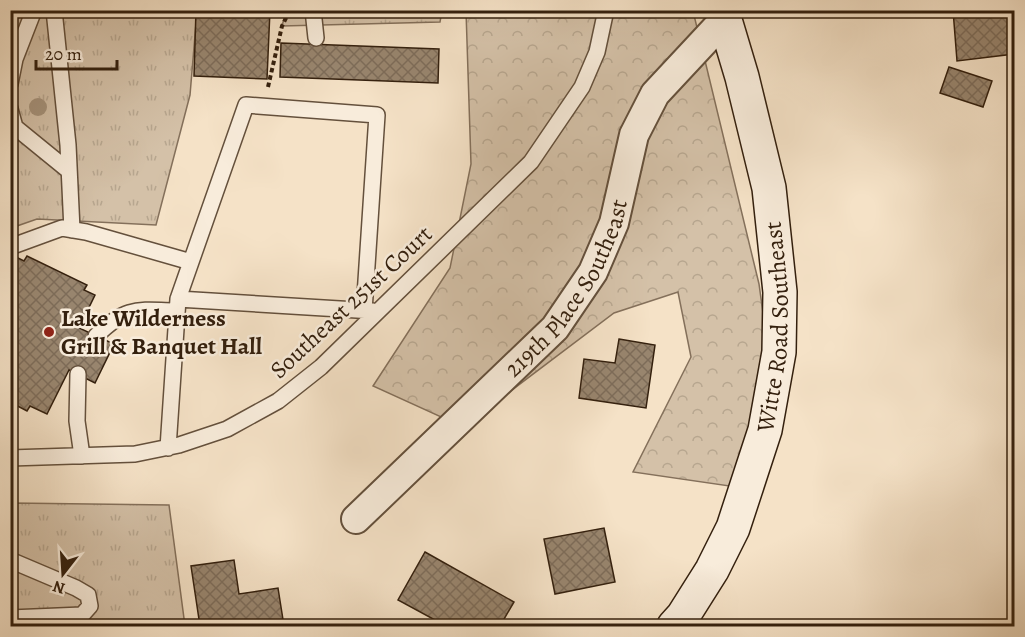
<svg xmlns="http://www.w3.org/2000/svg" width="1025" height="637" viewBox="0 0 1025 637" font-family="Alegreya,serif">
	<defs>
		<pattern id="grass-tufts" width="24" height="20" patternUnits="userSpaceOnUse" patternTransform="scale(1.5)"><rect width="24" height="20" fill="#d4c1a8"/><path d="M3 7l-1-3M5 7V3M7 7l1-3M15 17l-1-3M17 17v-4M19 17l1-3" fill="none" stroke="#b7a68f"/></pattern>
		<pattern id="forest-crowns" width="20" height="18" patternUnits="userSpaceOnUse" patternTransform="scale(1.5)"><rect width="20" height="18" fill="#d4c1a8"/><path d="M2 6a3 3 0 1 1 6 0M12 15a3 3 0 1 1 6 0" fill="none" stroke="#b7a68f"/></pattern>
		<pattern id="building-cross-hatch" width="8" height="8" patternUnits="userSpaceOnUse" patternTransform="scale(1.5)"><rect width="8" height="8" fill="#98856e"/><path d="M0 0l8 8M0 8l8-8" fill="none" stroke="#7d6c59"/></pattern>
	</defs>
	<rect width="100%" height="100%" fill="#f5e2c7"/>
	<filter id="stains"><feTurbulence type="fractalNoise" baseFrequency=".00333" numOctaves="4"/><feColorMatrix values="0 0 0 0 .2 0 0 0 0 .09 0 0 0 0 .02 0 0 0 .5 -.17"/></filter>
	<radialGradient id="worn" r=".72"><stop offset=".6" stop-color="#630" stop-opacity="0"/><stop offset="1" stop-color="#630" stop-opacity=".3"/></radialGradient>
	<!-- grass -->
	<path fill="url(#grass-tufts)" stroke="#84705b" stroke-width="1.5" d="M11 11H197L190 95 156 225 37 219 17 226 11 232Z
		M286 11H442L440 22 282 26Z
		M11 503 169 505 185 626H11Z"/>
	<!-- forest -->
	<path fill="url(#forest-crowns)" stroke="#84705b" stroke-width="1.5" d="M466 11H693L759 284 769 357 750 489 633 472 691 357 678 292 614 313 463 427 373 386 450 268 471 164Z"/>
	<!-- building -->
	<path fill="url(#building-cross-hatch)" stroke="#34200e" stroke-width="1.5" d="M196 10H270L267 79 194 76Z
		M953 10H1014V54L957 61Z
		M281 43 439 49 438 83 280 77Z
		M949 67 992 81 983 107 940 93Z
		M10 254 24 261 27 256 87 285 84 290 95 295 79 328 114 344 95 383 69 370 47 414 30 406 27 411 10 402Z
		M619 339 655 345 646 408 579 398 584 359 615 363Z
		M604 528 615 582 555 594 544 539Z
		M425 552 514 602 500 626H446L398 600Z
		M234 560 239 594 278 588 284 626H200L191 566Z"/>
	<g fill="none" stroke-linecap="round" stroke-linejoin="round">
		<defs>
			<path id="lane" d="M54 10 68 145 72 230
				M313 10 316 38
				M10 84 15 59 34 10
				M10 109 15 127 69 171
				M10 247 62 228 86 232 191 262
				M178 299 246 105 377 115 364 311
				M96 336C126 306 137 310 177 311
				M78 374 77 421 82 456
				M168 448 178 299 373 311
				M10 458 135 454 179 445 227 429 278 401 321 367 531 162 582 87 597 52 606 10
				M10 560 76 588 88 595 90 606 82 615 10 618"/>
			<g id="street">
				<path id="s1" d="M356 519 555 328 593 272 614 223 634 135 655 94 724 20"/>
			</g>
			<g id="secondary">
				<path id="s2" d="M674 626 683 616 712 570 733 528 765 430 779 352 780 292 769 188 742 77 722 10"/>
			</g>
		</defs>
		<!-- lane casing -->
		<use href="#lane" stroke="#64503c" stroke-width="18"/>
		<!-- street casing -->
		<use href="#street" stroke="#64503c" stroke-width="32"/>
		<!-- secondary casing -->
		<use href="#secondary" stroke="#34200e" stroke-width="36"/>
		<!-- path -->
		<path stroke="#34200e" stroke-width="4" stroke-dasharray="4.5 3" stroke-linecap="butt" d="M268 87 282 26 290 10"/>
		<!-- lane -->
		<use href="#lane" stroke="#f8ecdb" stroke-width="15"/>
		<!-- street -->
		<use href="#street" stroke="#f8ecdb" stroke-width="28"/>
		<!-- secondary -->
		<use href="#secondary" stroke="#f8ecdb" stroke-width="33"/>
	</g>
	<!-- trees -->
	<circle fill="#a5927b" cx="38" cy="107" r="9"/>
	<!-- markers -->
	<circle fill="#8f2418" stroke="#f8ecdb" stroke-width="2" cx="49" cy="332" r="6"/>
	<g text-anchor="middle" stroke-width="5" stroke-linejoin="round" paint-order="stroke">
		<!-- street labels -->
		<g font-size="24" fill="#34200e" stroke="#f8ecdb">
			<text dy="8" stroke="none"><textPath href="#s1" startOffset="316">219th Place Southeast</textPath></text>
			<text transform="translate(351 302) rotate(-43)" y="8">Southeast 251st Court</text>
			<text dy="8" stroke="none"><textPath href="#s2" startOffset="322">Witte Road Southeast</textPath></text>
		</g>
		<!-- poi labels -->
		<g font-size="24" font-weight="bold" fill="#34200e" stroke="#f8ecdb" text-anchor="start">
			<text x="61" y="326">Lake Wilderness<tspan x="61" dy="28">Grill &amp; Banquet Hall</tspan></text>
		</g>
	</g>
	<!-- margin -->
	<rect width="1025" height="637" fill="none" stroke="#f5e2c7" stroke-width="36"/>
	<rect x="12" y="12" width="1001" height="613" fill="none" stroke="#34200e" stroke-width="3"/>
	<rect x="18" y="18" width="989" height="601" fill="none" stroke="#34200e" stroke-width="1.5"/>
	<!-- north arrow -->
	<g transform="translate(63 574) rotate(197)" stroke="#f8ecdb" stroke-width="4.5" paint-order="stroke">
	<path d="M0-4.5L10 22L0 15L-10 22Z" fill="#34200e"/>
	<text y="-9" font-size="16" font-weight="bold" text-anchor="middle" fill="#34200e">N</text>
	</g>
	<!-- scale -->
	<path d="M36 60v9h81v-9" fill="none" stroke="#34200e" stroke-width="3"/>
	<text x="45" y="60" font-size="18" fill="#34200e" stroke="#f8ecdb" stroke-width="4.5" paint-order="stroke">20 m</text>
	<rect width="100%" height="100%" filter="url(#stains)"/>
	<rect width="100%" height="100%" fill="url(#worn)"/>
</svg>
